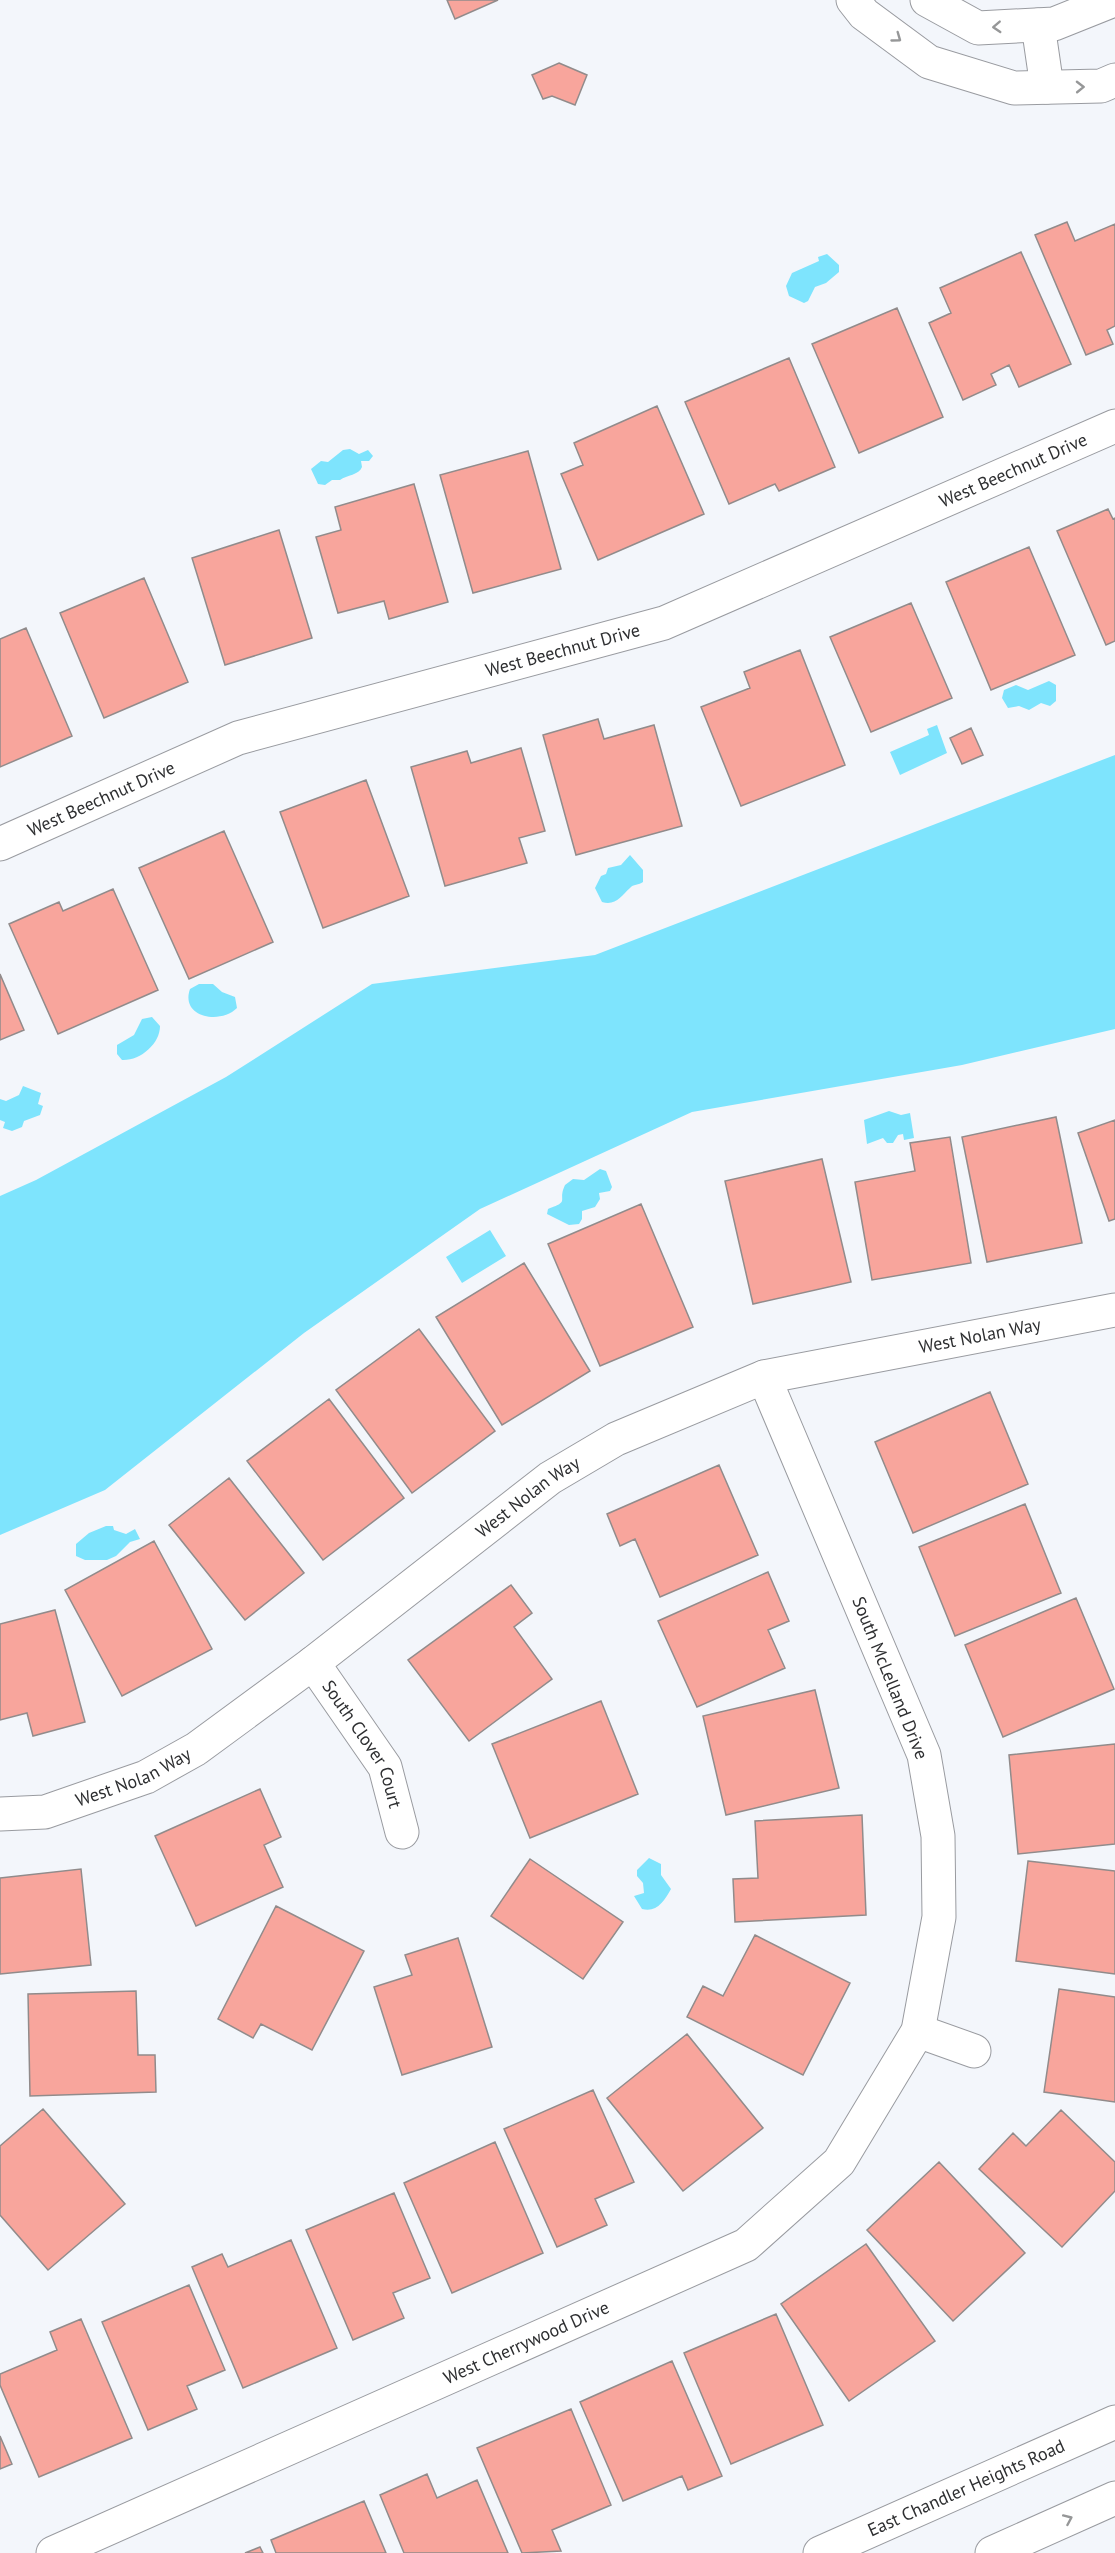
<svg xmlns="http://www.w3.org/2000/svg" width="1115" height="2553" viewBox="0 0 1115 2553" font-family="'PT Sans',sans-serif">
	<rect width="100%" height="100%" fill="#f3f6fb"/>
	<!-- water -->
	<path fill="#7ee4fd" d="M827 254 839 265V272L826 283 815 287 808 301 804 303 789 296 786 286 792 273 819 261 818 257Z
		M350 449 359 454 368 450 373 456 369 461H361L362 467C359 475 347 475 340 480H332L325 485 318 484 311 469 321 461 328 462 343 450Z
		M1049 681 1056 685V701L1050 706 1041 703 1029 710 1019 706 1008 708 1002 698 1004 690 1016 685 1028 690Z
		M937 725 947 753 900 775 890 752 929 735 927 729Z
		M1115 755V1029L962 1065 692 1112 480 1209 304 1333 105 1490 0 1535V1196L36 1180 226 1077 372 984 595 955Z
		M630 855 643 870V882C639 885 633 884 630 888 621 896 616 906 602 902L595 888 601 876 606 874 608 868 621 865Z
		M199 984H213L222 992 235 997 237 1008C220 1025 180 1017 190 989Z
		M152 1017 160 1026C160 1044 140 1061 122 1060L117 1054V1045L134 1035 142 1019Z
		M23 1086 41 1093 38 1104 43 1106 40 1115 24 1121 22 1127 12 1131 3 1128 5 1122 0 1120V1099L6 1101 19 1095Z
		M889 1111 901 1115 910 1113 914 1138 904 1140 903 1134 898 1135 893 1143H887L883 1138 867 1144 864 1120Z
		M600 1169 606 1171 612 1187 610 1191 599 1193 600 1199 595 1207 582 1211V1219L579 1224 569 1225 547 1214 548 1209C571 1201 557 1202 565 1185L573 1179 584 1180Z
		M490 1230 506 1256 462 1283 446 1257Z
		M106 1526H113L114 1530 126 1534 135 1529 140 1539 130 1542 116 1556 107 1560H85L76 1556V1544L89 1533Z
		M649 1858 661 1864V1875L671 1889C664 1901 657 1913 642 1909L634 1896 644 1893 643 1883 637 1876V1870Z"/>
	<!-- building -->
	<path fill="#f8a59c" stroke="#918b8b" stroke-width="1.5" d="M447 0H498L455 19Z
		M559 63 587 75 575 105 552 96 543 99 532 75Z
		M1067 222 1075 241 1115 224V326L1107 330 1113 344 1086 355 1035 235Z
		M1021 252 1071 364 1019 387 1009 365 991 374 996 385 963 400 929 323 951 313 940 288Z
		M897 308 943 417 859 453 812 344Z
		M789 358 835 467 779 491 775 484 729 504 685 402Z
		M657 406 704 514 598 560 561 474 583 465 574 443Z
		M528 451 561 569 473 593 440 475Z
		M414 484 448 602 389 619 384 601 338 613 316 537 341 530 335 507Z
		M1108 509 1113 519 1115 518V641L1106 645 1057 531Z
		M279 530 312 638 225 665 192 558Z
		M1029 547 1075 655 991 690 946 582Z
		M144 578 188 682 104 718 60 613Z
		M911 603 952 698 871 732 830 637Z
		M26 628 72 736 0 767V639Z
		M800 650 845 765 741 806 701 707 750 688 744 672Z
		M598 719 604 739 654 725 682 826 576 855 543 735Z
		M971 728 983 755 962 764 950 738Z
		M521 748 545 831 519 838 527 863 445 886 411 767 467 751 471 763Z
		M366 780 409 896 323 928 280 812Z
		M224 831 273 942 189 979 139 868Z
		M113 889 158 990 58 1034 9 924 59 902 63 911Z
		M0 974 24 1030 0 1040Z
		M1056 1117 1082 1243 987 1262 962 1137Z
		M1115 1120V1219L1109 1221 1078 1133Z
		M950 1137 971 1263 872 1280 855 1182 915 1171 910 1143Z
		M822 1159 851 1282 753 1304 725 1181Z
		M641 1204 693 1327 600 1366 548 1244Z
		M524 1263 590 1371 502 1425 436 1317Z
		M419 1329 495 1431 412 1493 336 1390Z
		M990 1392 1028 1484 913 1533 875 1442Z
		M329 1399 404 1498 323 1560 247 1461Z
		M719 1465 758 1555 660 1597 635 1539 620 1546 607 1514Z
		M229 1478 304 1573 245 1620 169 1525Z
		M1025 1504 1061 1593 955 1636 919 1547Z
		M154 1541 212 1649 122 1696 65 1590Z
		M768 1572 789 1621 768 1630 785 1668 697 1707 658 1621Z
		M511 1585 532 1613 514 1627 552 1679 469 1741 408 1660Z
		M1076 1598 1114 1689 1003 1737 965 1645Z
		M55 1610 85 1722 33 1736 27 1713 0 1720V1624Z
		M815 1690 839 1788 726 1815 703 1716Z
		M601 1701 638 1794 530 1838 492 1744Z
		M1115 1744V1844L1018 1854 1009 1755Z
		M260 1789 281 1837 264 1845 283 1887 196 1926 155 1836Z
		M862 1815 866 1915 735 1922 733 1879 758 1878 755 1821Z
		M530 1859 623 1922 583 1979 491 1916Z
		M1028 1861 1115 1871V1974L1016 1961Z
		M81 1869 91 1965 0 1974V1878Z
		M276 1906 364 1951 312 2050 261 2024 253 2038 218 2019Z
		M755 1935 850 1983 803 2075 687 2017 703 1986 723 1996Z
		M458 1938 492 2047 402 2075 374 1987 412 1975 405 1955Z
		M1059 1989 1115 1997V2102L1044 2092Z
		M136 1991 138 2055H155L156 2092 30 2096 28 1994Z
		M687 2034 763 2128 683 2191 607 2098Z
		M593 2090 634 2182 595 2199 607 2225 557 2247 504 2129Z
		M43 2109 125 2204 48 2270 0 2215V2146Z
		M1061 2110 1115 2162V2191L1062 2247 979 2169 1013 2133 1026 2146Z
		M495 2142 543 2253 452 2293 404 2183Z
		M939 2162 1025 2253 953 2321 867 2230Z
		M394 2193 430 2278 393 2293 404 2318 353 2340 306 2230Z
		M291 2240 337 2348 243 2388 192 2267 222 2254 228 2267Z
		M866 2244 935 2341 849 2401 781 2304Z
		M189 2285 225 2370 187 2386 197 2409 148 2430 102 2322Z
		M776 2314 823 2425 731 2464 684 2353Z
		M81 2319 132 2438 39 2477 0 2385V2374L57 2350 50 2332Z
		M672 2361 722 2476 688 2490 682 2476 623 2501 580 2402Z
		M571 2409 611 2505 552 2530 561 2551 522 2553 477 2448Z
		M0 2436 12 2464 0 2469Z
		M427 2474 437 2498 477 2480 508 2553H404L380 2495Z
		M364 2501 386 2553H276L271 2540Z
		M260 2547 263 2553H245Z"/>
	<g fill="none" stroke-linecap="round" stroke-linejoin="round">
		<defs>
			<g id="minor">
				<path d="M853 0 864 14 929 62 1014 88 1101 86 1115 80"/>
				<path d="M927 0 978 28 1054 24 1114 0"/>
				<path d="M1038 25 1047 87"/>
				<path id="s1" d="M0 844 238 738 664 623 1115 426"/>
				<path id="s2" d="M313 1663 385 1767 402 1832"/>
				<path id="s3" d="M0 1814 45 1812 146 1777 196 1749 313 1663 550 1478 616 1439 764 1377 1115 1310"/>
				<path d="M918 2031 974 2051"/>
				<path id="s4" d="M53 2553 746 2245 839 2162 918 2031 939 1917 938 1836 924 1755 764 1377"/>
			</g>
			<g id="secondary">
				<path id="s5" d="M820 2553 1115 2422"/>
				<path d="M992 2553 1115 2498"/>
			</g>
		</defs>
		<!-- minor casing -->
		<use href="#minor" stroke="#999ba0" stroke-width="35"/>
		<!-- secondary casing -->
		<use href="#secondary" stroke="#999ba0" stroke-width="35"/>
		<!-- minor -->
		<use href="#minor" stroke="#fff" stroke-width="33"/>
		<!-- secondary -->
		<use href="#secondary" stroke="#fff" stroke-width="33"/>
	</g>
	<!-- one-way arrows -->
	<defs><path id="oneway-chevron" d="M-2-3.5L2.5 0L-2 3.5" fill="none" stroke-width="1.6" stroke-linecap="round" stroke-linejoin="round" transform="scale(1.5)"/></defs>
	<g stroke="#969798">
		<use href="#oneway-chevron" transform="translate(997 27) rotate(177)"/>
		<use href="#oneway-chevron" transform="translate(897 38) rotate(36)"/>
		<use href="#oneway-chevron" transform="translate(1080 87) rotate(-1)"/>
		<use href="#oneway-chevron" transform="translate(1068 2519) rotate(-24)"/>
	</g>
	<g text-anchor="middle" stroke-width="6" stroke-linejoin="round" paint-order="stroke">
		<!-- street labels -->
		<g font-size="18" fill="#2e2f31" stroke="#fff">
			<text dy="6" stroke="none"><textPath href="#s1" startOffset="1083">West Beechnut Drive</textPath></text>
			<text dy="6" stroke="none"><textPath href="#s1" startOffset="597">West Beechnut Drive</textPath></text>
			<text dy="6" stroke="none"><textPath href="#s1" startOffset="111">West Beechnut Drive</textPath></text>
			<text dy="6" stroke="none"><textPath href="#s3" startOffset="1112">West Nolan Way</textPath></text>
			<text dy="6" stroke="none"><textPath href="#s3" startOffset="626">West Nolan Way</textPath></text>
			<text transform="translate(890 1678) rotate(68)" y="6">South McLelland Drive</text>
			<text dy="6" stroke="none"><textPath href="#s2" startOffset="96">South Clover Court</textPath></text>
			<text dy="6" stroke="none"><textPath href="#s3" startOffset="140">West Nolan Way</textPath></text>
			<text dy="6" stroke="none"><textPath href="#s4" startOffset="518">West Cherrywood Drive</textPath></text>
			<text dy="6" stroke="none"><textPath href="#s5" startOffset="160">East Chandler Heights Road</textPath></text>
		</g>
	</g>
</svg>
